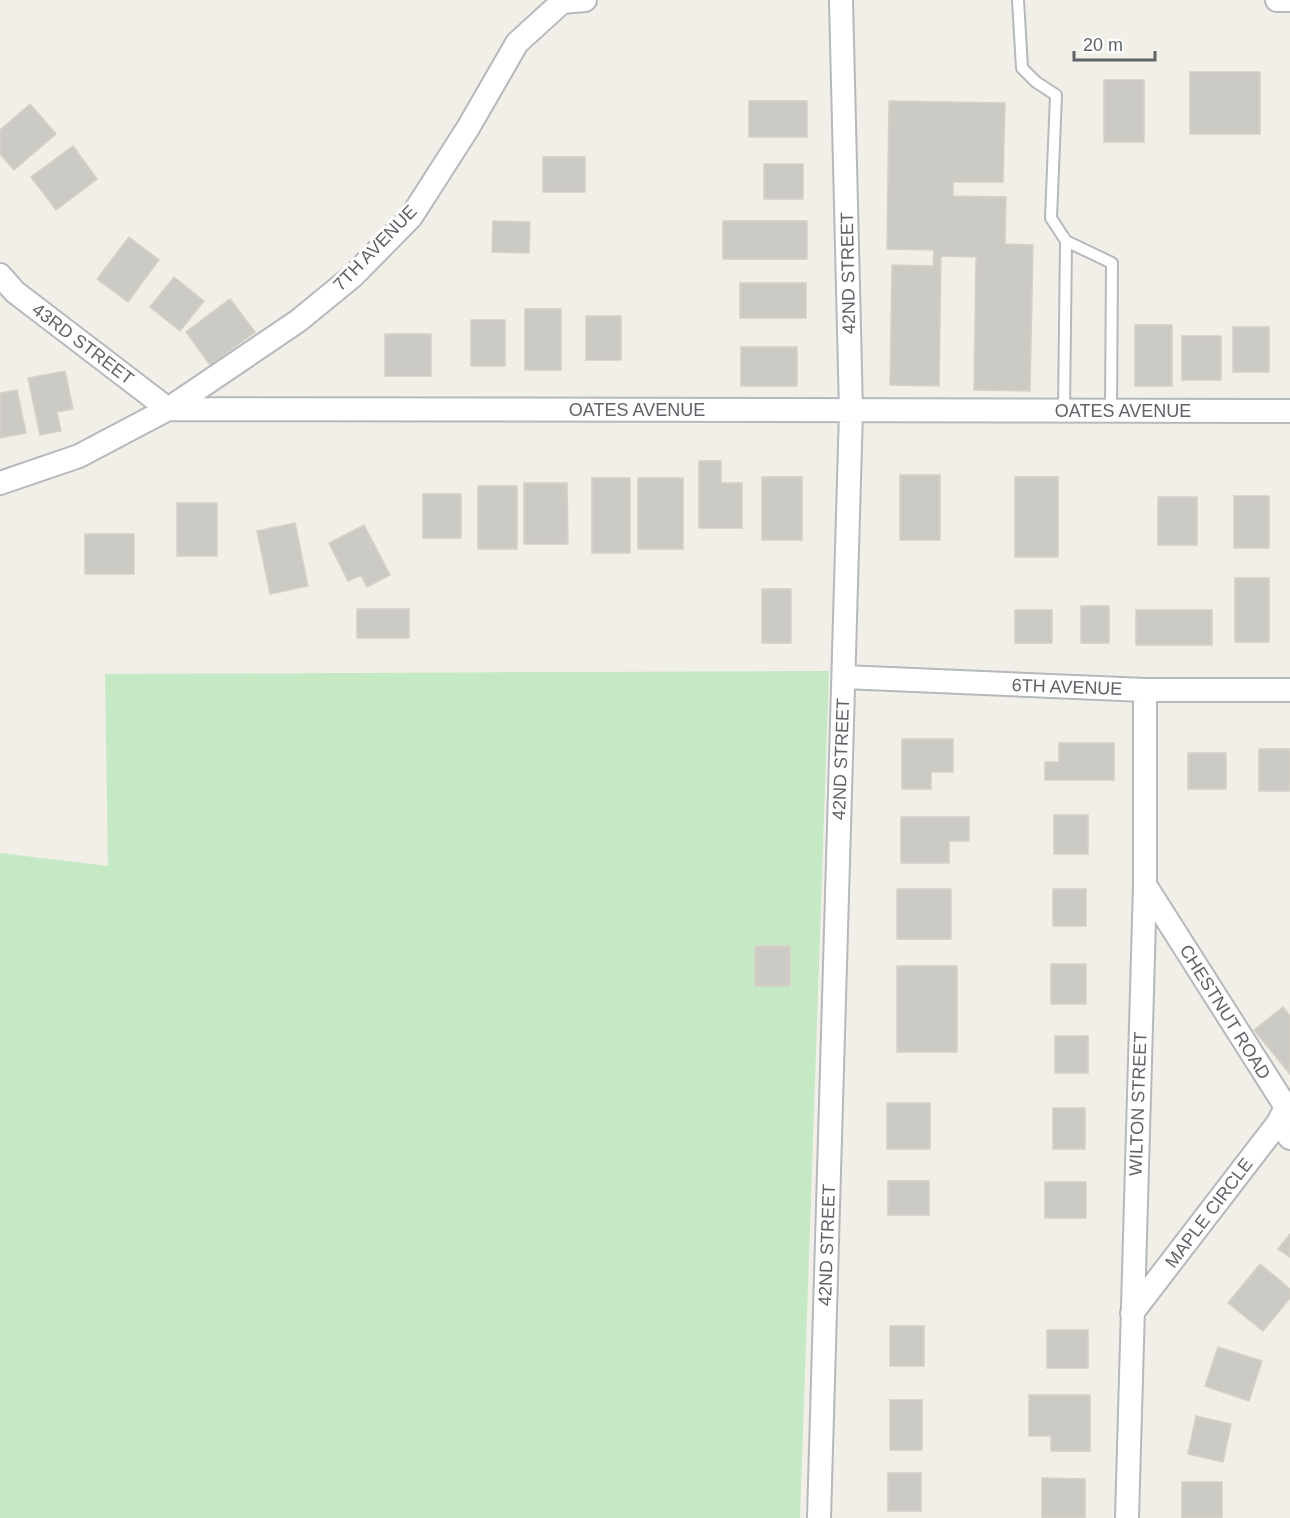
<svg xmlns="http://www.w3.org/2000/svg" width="1290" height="1518" viewBox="0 0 1290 1518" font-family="Arial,sans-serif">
	<rect width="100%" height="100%" fill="#f1efe8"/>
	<!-- green -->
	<path fill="#c5e8c5" d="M829 671 800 1518H0V853L108 866 105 674Z"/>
	<!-- building -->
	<path fill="#cccac5" stroke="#d6d1c6" stroke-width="1.5" d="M1190 72H1260V134H1190Z
		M1104 80H1144V142H1104Z
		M749 101H807V137H749Z
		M889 101 1005 103 1003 182H953V196L1006 197 1005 244 1033 245 1030 391 974 390 976 257 941 256 939 386 890 385 892 265 933 266 934 250 887 249Z
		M30 104 56 134 14 170 0 154V130Z
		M73 146 97 179 56 210 31 177Z
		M543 157H585V192H543Z
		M764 164H803V199H764Z
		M493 221 530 222 529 253 492 252Z
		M723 221H807V259H723Z
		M129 237 159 260 128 302 97 279Z
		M174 277 204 301 180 331 150 307Z
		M740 283H806V318H740Z
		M230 299 255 332 210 365 186 332Z
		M525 309H561V370H525Z
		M586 316H621V360H586Z
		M471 320H505V366H471Z
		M1135 325H1172V386H1135Z
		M1233 327H1269V372H1233Z
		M385 334H431V376H385Z
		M1182 336H1221V380H1182Z
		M741 347H797V386H741Z
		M65 371 73 409 57 412 61 431 40 435 28 378Z
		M17 390 26 433 0 438V393Z
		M699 461H721V483H742V528H699Z
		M900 475H940V540H900Z
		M762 477H802V540H762Z
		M1015 477H1058V557H1015Z
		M592 478H630V553H592Z
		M638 478H683V549H638Z
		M524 483H567L568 544H524Z
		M478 486H517V549H478Z
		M423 494H461V538H423Z
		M1234 496H1269V548H1234Z
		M1158 497H1197V545H1158Z
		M177 503H217V556H177Z
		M295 523 308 586 270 594 257 531Z
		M364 525 390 575 367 587 361 575 348 581 329 543Z
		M85 534H134V574H85Z
		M1235 578H1269V642H1235Z
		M762 589H791V643H762Z
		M1081 606H1109V643H1081Z
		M357 609H409V638H357Z
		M1015 610H1052V643H1015Z
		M1136 610H1212V645H1136Z
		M902 739H953V772H931V789H902Z
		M1059 743H1114V780H1045V762H1059Z
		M1259 749H1290V791H1259Z
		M1188 753H1226V789H1188Z
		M1054 815H1088V854H1054Z
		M901 817H969V841H949V863H901Z
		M897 889H951V939H897Z
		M1053 889H1086V926H1053Z
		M755 946H790V986H755Z
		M1051 964H1086V1004H1051Z
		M897 966H957V1052H897Z
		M1283 1007 1290 1016V1074L1254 1030Z
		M1055 1036H1088V1073H1055Z
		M887 1103H930V1149H887Z
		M1053 1108H1085V1149H1053Z
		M888 1181H929V1215H888Z
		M1045 1182H1086V1218H1045Z
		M1290 1234V1257L1278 1249Z
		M1260 1264 1290 1289V1298L1263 1331 1228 1303Z
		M890 1326H924V1366H890Z
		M1047 1330H1088V1368H1047Z
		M1218 1347 1262 1361 1249 1401 1205 1386Z
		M1029 1395H1090V1451H1051V1436H1029Z
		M890 1400H922V1450H890Z
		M1196 1416 1231 1424 1223 1462 1188 1454Z
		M888 1473H921V1511H888Z
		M1042 1478 1085 1479V1518H1042Z
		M1182 1482H1222V1518H1182Z"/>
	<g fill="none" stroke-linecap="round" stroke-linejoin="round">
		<defs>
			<path id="lane" d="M1018 0 1022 68 1036 82 1056 95 1051 218 1066 241 1064 411
				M1066 241 1112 263 1111 411"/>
			<path id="street" d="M1277 0H1290
				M0 275 15 292 168 409 298 321 353 276 411 217 468 128 517 43 562 2 585 0
				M0 483 79 456 168 409 1290 411
				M844 677 1145 690H1290
				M1145 885 1286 1107 1278 1123 1290 1138
				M1132 1313 1278 1123 1289 1116
				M819 1518 851 411 841 0
				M1127 1518 1145 885V690"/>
		</defs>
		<!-- lane casing -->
		<use href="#lane" stroke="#b5b8bc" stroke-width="14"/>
		<!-- street casing -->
		<use href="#street" stroke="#b5b8bc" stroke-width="26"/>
		<!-- lane -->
		<use href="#lane" stroke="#fff" stroke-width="10"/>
		<!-- street -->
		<use href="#street" stroke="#fff" stroke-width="22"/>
	</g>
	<g text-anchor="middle" stroke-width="6" stroke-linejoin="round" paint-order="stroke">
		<!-- street labels -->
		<g font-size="18" fill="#5f6368" stroke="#fff">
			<text transform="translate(375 248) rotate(-46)" y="6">7TH AVENUE</text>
			<text transform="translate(848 273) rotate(-91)" y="6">42ND STREET</text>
			<text transform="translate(83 344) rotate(37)" y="6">43RD STREET</text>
			<text x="637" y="416">OATES AVENUE</text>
			<text x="1123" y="417">OATES AVENUE</text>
			<text transform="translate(1067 687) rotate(2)" y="6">6TH AVENUE</text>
			<text transform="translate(841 759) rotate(-88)" y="6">42ND STREET</text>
			<text transform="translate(1225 1012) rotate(58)" y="6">CHESTNUT ROAD</text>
			<text transform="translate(1138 1104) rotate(-88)" y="6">WILTON STREET</text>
			<text transform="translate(1209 1213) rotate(-53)" y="6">MAPLE CIRCLE</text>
			<text transform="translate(827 1245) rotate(-88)" y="6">42ND STREET</text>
		</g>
	</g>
	<!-- scale -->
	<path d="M1074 51v9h81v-9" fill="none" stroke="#5f6368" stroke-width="3"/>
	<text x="1083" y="51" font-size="18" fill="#5f6368" stroke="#ffffff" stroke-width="4.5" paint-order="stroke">20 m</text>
</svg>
